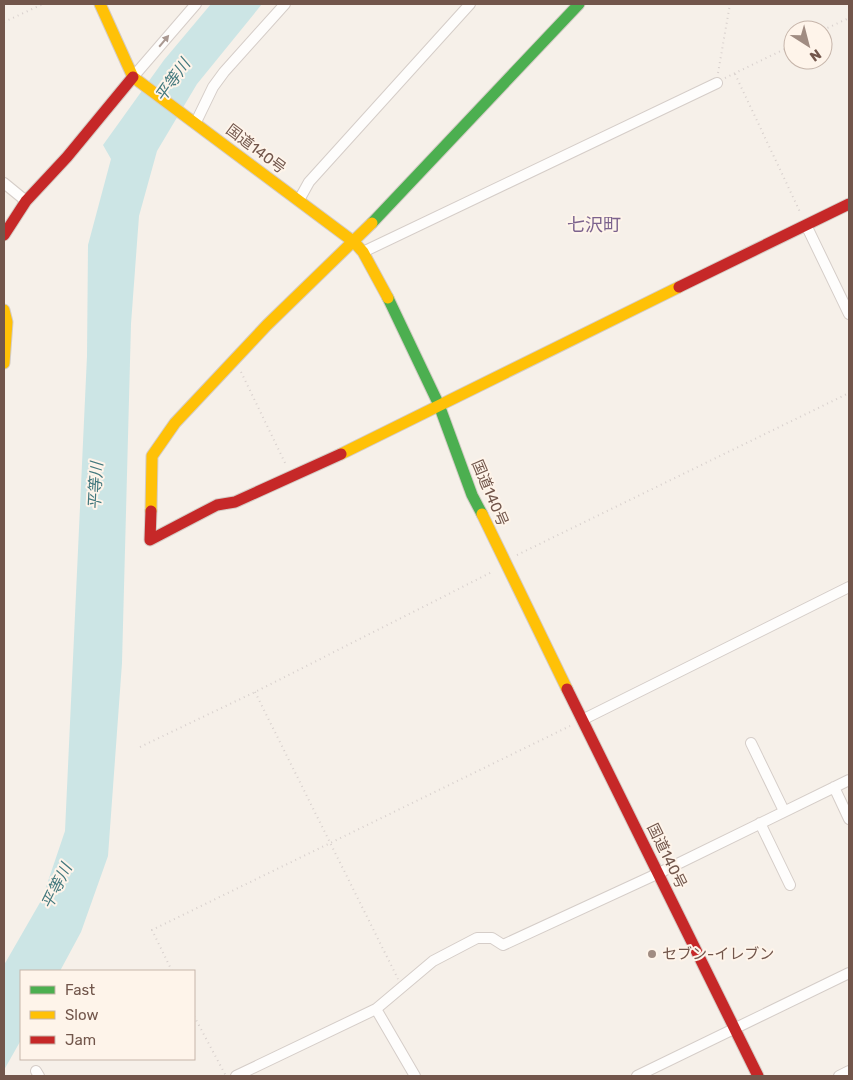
<svg xmlns="http://www.w3.org/2000/svg" width="853" height="1080" viewBox="0 0 853 1080" font-family="Rubik,'Noto Sans JP',sans-serif">
	<rect width="100%" height="100%" fill="#f6f0e9"/>
	<!-- water -->
	<path fill="#cce5e5" d="M211 4H262L197 84 157 151 139 216 131 324 122 663 108 856 81 932 60 971H21V1040L4 1070V965L42 899 65 831 87 356 88 245 111 159 103 145 164 60Z"/>
	<g fill="none" stroke-linecap="round" stroke-linejoin="round">
		<defs>
			<path id="street" d="M133 77 196 4
				M196 122 213 87 224 72 285 4
				M4 183 26 201
				M299 200 309 182 470 4
				M806 225 849 314
				M363 252 717 83
				M584 719 849 587
				M751 743 784 811
				M834 787 849 819
				M760 823 790 885
				M376 1009 415 1076
				M36 1071 39 1076
				M236 1076 376 1009 433 961 477 938H492L503 945 659 873 849 780
				M637 1076 849 973
				M839 1076 849 1071"/>
			<path id="fast" d="M372 223 579 4
				M388 298 439 405 472 495 482 514"/>
			<path id="slow" d="M100 4 133 77 354 242 363 252 388 298
				M4 310 7 322 4 363
				M341 454 679 287
				M151 511 152 456 175 423 267 325 372 223
				M482 514 567 689"/>
			<path id="jam" d="M4 235 26 201 67 157 133 77
				M679 287 849 204
				M151 511 150 540 217 505 235 502 341 454
				M567 689 758 1076"/>
		</defs>
		<!-- street casing -->
		<use href="#street" stroke="#d5cdc8" stroke-width="12"/>
		<!-- fast casing -->
		<use href="#fast" stroke="#d4ccc6" stroke-width="13"/>
		<!-- slow casing -->
		<use href="#slow" stroke="#d4ccc6" stroke-width="13"/>
		<!-- jam casing -->
		<use href="#jam" stroke="#d4ccc6" stroke-width="13"/>
		<!-- path -->
		<path stroke="#d8d0cd" stroke-width="2" stroke-dasharray="1 4" stroke-linecap="butt" d="M4 22 43 4
			M823 30 849 18
			M718 73 730 4
			M735 74 801 214
			M725 78 793 45
			M241 372 286 465
			M517 555 849 393
			M255 692 398 979
			M140 747 255 692 492 572
			M172 971 152 930 570 726
			M194 1016 226 1076"/>
		<!-- street -->
		<use href="#street" stroke="#fefdfc" stroke-width="10"/>
		<!-- fast -->
		<use href="#fast" stroke="#4caf50" stroke-width="11"/>
		<!-- slow -->
		<use href="#slow" stroke="#ffc107" stroke-width="11"/>
		<!-- jam -->
		<use href="#jam" stroke="#c62828" stroke-width="11"/>
	</g>
	<!-- one-way arrows -->
	<defs><path id="oneway-solid" d="M-6-.8H1V-3.2L6.5 0L1 3.2V.8H-6Z" transform="scale(1.25)"/></defs>
	<use fill="#aa9992" href="#oneway-solid" transform="translate(164 41) rotate(-50)"/>
	<!-- markers -->
	<circle fill="#a08c82" stroke="#fef4ea" stroke-width="2" cx="652" cy="954" r="5"/>
	<g text-anchor="middle" stroke-width="4" stroke-linejoin="round" paint-order="stroke">
		<!-- street labels -->
		<g font-size="15" fill="#72564b" stroke="#fef4ea">
			<text transform="translate(256 149) rotate(37)" y="5">国道140号</text>
			<text transform="translate(490 493) rotate(67)" y="5">国道140号</text>
			<text transform="translate(667 856) rotate(64)" y="5">国道140号</text>
		</g>
		<!-- poi labels -->
		<g font-size="15" fill="#72564b" stroke="#fef4ea" text-anchor="start">
			<text x="662" y="959">セブン-イレブン</text>
		</g>
		<!-- water labels -->
		<g font-size="16" font-style="italic" fill="#43787d" stroke="#fef4ea">
			<text transform="translate(172 80) rotate(-55)" y="6">平等川</text>
			<text transform="translate(95 486) rotate(-87)" y="6">平等川</text>
			<text transform="translate(56 886) rotate(-64)" y="6">平等川</text>
		</g>
		<!-- quarter labels -->
		<g font-size="18" fill="#7c638e" stroke="#fef4ea">
			<text x="594" y="231">七沢町</text>
		</g>
	</g>
	<!-- border -->
	<rect width="853" height="1080" fill="none" stroke="#72564b" stroke-width="10"/>
	<!-- legend -->
	<rect x="20" y="970" width="175" height="90" fill="#fef4ea" stroke="#c6b5aa"/>
	<rect x="30" y="986" width="25" height="8" fill="#4caf50" stroke="#c6b5aa"/>
	<text x="65" y="995" font-size="15" fill="#72564b">Fast</text>
	<rect x="30" y="1011" width="25" height="8" fill="#ffc107" stroke="#c6b5aa"/>
	<text x="65" y="1020" font-size="15" fill="#72564b">Slow</text>
	<rect x="30" y="1036" width="25" height="8" fill="#c62828" stroke="#c6b5aa"/>
	<text x="65" y="1045" font-size="15" fill="#72564b">Jam</text>
	<!-- north arrow -->
	<g transform="translate(808 45) rotate(144)"><circle r="24" fill="#fef4ea" stroke="#c6b5aa"/>
	<path d="M0-4L9 19L0 12L-9 19Z" fill="#a08c82"/>
	<text y="-8" font-size="14" font-weight="bold" text-anchor="middle" fill="#72564b">N</text>
	</g>
</svg>
